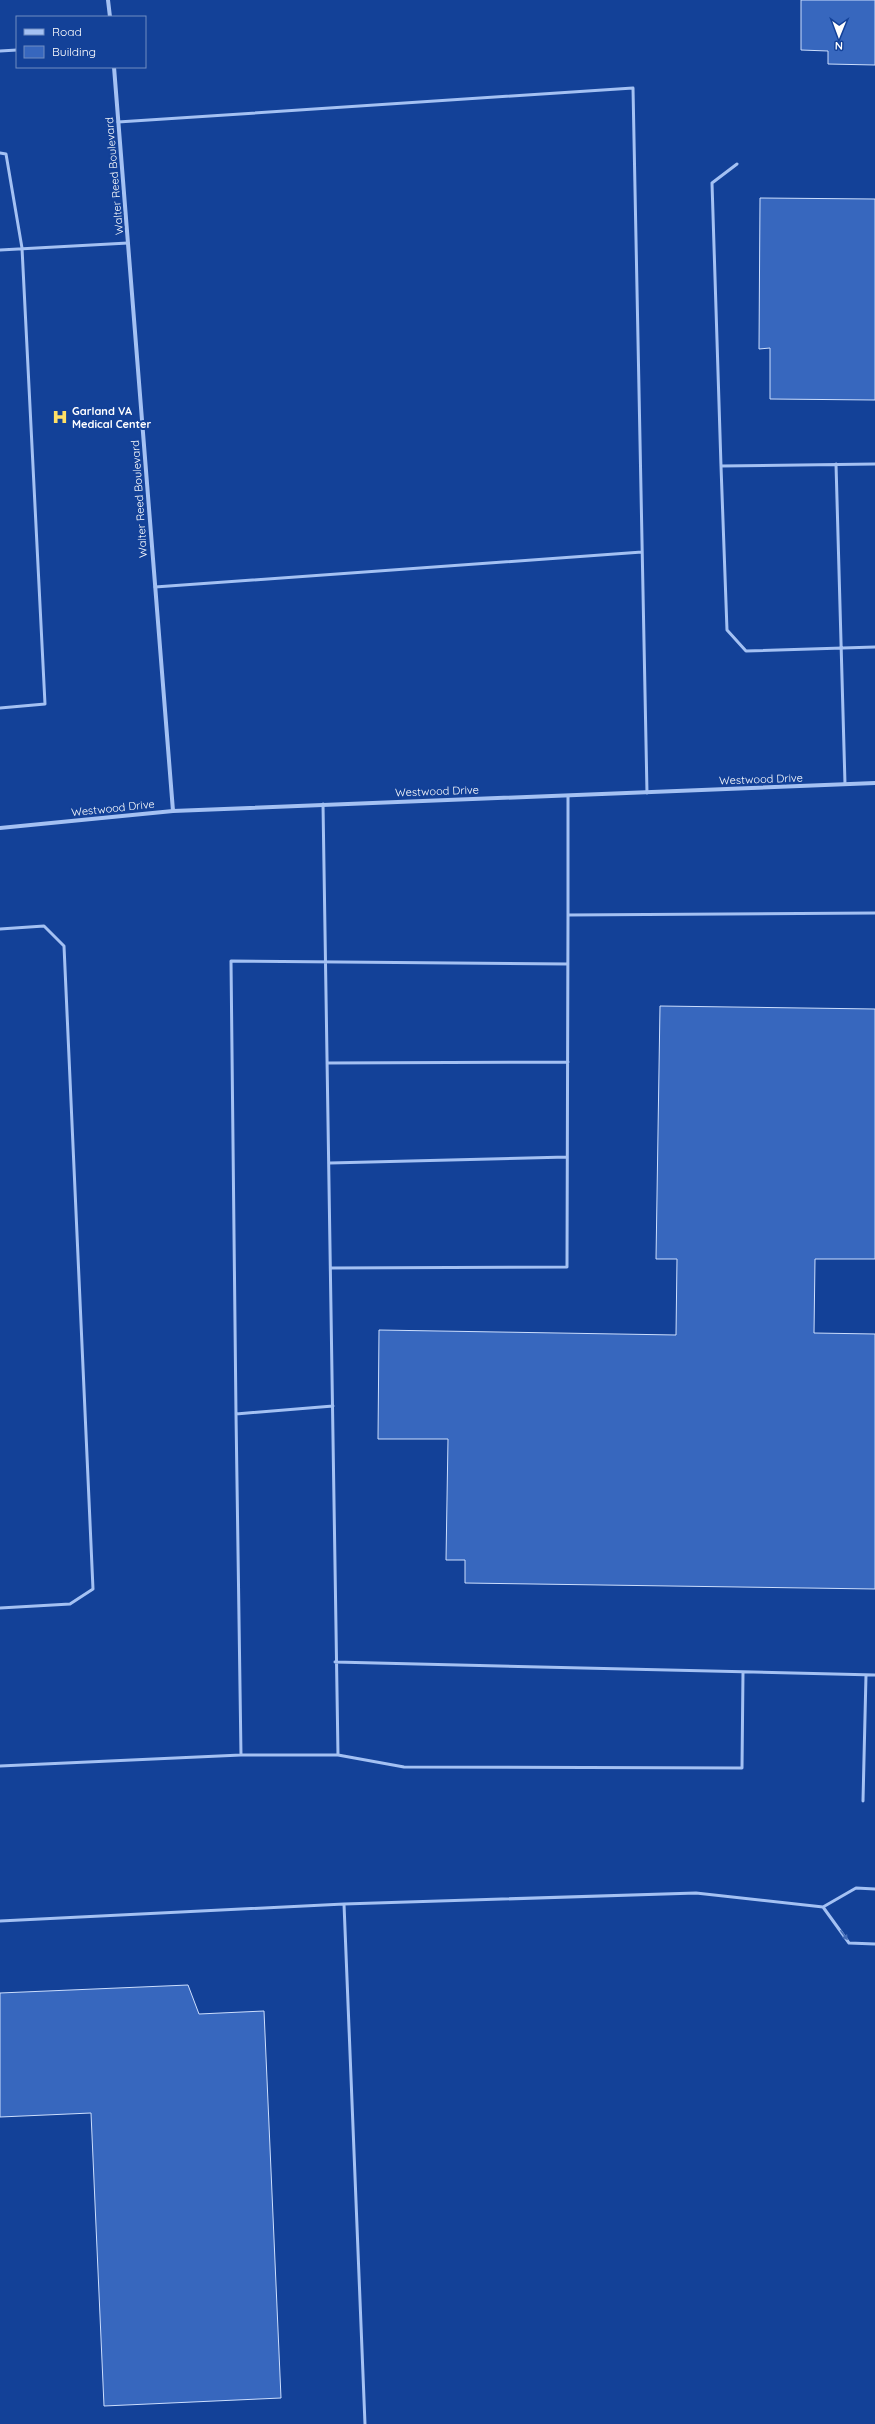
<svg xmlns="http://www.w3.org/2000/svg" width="875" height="2424" viewBox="0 0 875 2424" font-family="Quicksand,sans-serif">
	<rect width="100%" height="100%" fill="#134198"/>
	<!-- building -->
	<path fill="#3767be" stroke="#ccdefd" d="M801 0H875V65L828 64V51L801 50Z
		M760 198 875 199V400L770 399V348L759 349Z
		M660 1006 875 1009V1259H815L814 1333 875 1334V1589L465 1583V1560H446L448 1439H378L379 1330 676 1335 677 1259H656Z
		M188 1985 199 2014 264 2011 281 2398 104 2406 91 2113 0 2117V1993Z"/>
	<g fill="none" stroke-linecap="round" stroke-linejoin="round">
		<!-- lane -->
		<path stroke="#a4c1f3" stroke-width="3" d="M0 51 17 50
			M118 122 633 88 647 793
			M0 153 6 154 22 248 45 704 0 708
			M0 250 128 243
			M836 464 845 784
			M875 464 721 466 727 630 746 651 875 647
			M721 466 712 183 737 164
			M155 587 642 552
			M568 796V915L875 913
			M323 804 338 1755 404 1767 742 1768 743 1672
			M0 929 44 926 64 946 93 1589 70 1604 0 1608
			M328 1063 568 1062
			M330 1163 567 1157
			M332 1268 567 1267 568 915
			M333 1406 236 1414 231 961 568 964
			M335 1662 875 1675
			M241 1755H338
			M0 1766 241 1755 236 1414
			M863 1801 866 1675
			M823 1907 849 1943 875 1944
			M0 1921 344 1904
			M365 2424 344 1904 696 1893 823 1907 856 1888 875 1889"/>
		<!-- street -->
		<path stroke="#a4c1f3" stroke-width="4" d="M108 0 110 17
			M114 67 173 811
			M0 828 173 811 875 783"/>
	</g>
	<!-- one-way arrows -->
	<defs><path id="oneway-solid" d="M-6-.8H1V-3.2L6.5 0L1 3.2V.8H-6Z"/></defs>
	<use fill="#466eb8" href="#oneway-solid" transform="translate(844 1935) rotate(54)"/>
	<!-- icons -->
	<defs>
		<symbol id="hospital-bare" viewBox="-9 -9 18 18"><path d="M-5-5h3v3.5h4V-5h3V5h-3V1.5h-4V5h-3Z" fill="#ffe066" stroke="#134198" stroke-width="2.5" paint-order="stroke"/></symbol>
	</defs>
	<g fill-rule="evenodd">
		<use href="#hospital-bare" x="49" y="406" width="22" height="22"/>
	</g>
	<g text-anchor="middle" stroke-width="4" stroke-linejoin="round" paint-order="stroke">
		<!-- street labels -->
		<g font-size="11" fill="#fff" stroke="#134198">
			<text transform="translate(114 176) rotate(-95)" y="4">Walter Reed Boulevard</text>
			<text transform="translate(139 499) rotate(-94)" y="4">Walter Reed Boulevard</text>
			<text transform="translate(761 779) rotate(-2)" y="4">Westwood Drive</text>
			<text transform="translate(437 791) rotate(-2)" y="4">Westwood Drive</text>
			<text transform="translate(113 808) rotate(-6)" y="4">Westwood Drive</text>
		</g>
		<!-- poi labels -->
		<g font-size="11" font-weight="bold" fill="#fff" stroke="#134198" text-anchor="start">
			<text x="72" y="415">Garland VA<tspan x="72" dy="13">Medical Center</tspan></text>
		</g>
	</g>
	<!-- legend -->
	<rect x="16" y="16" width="130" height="52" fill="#134198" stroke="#718dc1"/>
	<rect x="24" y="29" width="20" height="6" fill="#a4c1f3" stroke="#718dc1"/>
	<text x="52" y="36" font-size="12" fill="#ffffff">Road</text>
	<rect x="24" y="46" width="20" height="12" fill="#3767be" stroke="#718dc1"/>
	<text x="52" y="56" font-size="12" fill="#ffffff">Building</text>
	<!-- north arrow -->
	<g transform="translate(839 36) rotate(181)" stroke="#134198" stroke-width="3" paint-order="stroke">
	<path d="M0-3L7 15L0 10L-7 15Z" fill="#ffffff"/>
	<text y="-6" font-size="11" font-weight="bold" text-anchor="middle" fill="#ffffff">N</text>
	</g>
</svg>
